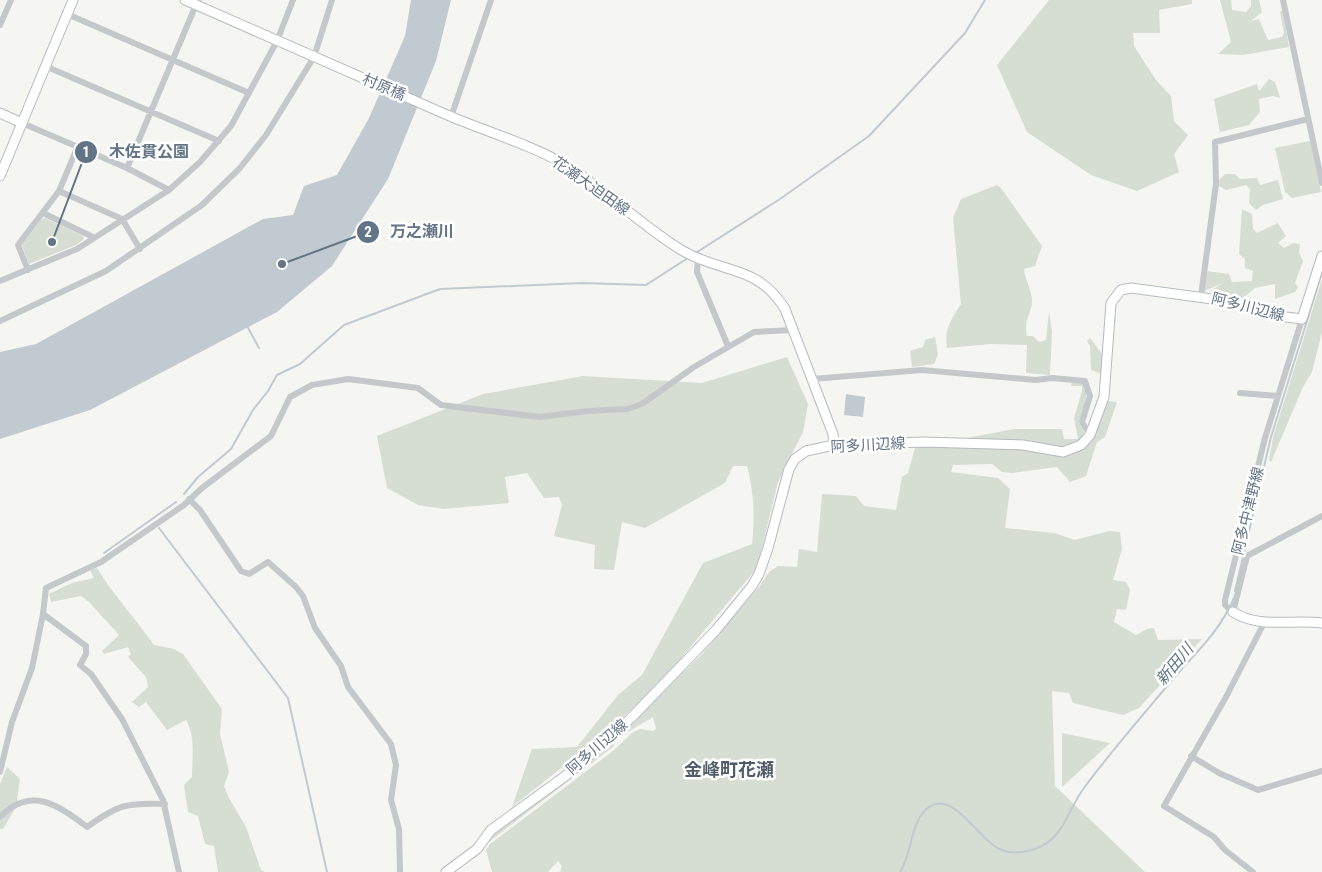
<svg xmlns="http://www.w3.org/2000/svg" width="1322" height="872" viewBox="0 0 1322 872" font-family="'Roboto Condensed','Noto Sans JP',sans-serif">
	<rect width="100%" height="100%" fill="#f5f6f1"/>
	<!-- green -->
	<path fill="#d6ddd2" d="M1049 0H1192V4L1159 10 1160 33H1133L1134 46 1156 80 1171 96 1174 121 1188 135 1174 154 1179 172 1137 191 1091 175 1027 132 997 65Z
		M1220 0H1231L1232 10 1246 12 1251 6V0H1259L1262 12 1251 21 1259 19 1268 40 1282 37 1284 33 1280 12 1283 10 1289 47 1243 55 1218 54 1231 42Z
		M1269 79 1275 82 1280 98 1273 96 1259 99 1260 112 1249 125 1220 132 1214 99 1257 84 1259 91Z
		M1310 141 1321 192 1292 198 1285 192 1275 148Z
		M1225 174H1235L1240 179 1257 178 1260 185 1278 180 1283 199 1263 205 1256 210 1249 203 1250 189 1246 185 1226 190 1219 186V180Z
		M997 185 1001 188 1042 246 1035 266 1024 269C1025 279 1032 292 1032 300 1032 315 1023 318 1027 336H1033L1039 342 1046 340 1049 312 1052 332 1050 375 1026 373 1027 345 991 344 947 348C944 329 951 320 961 304L953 218 961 199Z
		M1242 209 1252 214 1253 229 1257 233 1278 223 1286 236 1278 243 1284 248 1293 243 1300 244 1299 253 1303 261 1295 283 1298 287 1295 292 1275 299V284L1255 288 1242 299 1210 291 1223 283 1204 291 1207 271 1229 274 1232 282 1252 281 1253 271 1245 268V259L1239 254Z
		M45 218 83 236 84 239 76 245 29 264 22 245 41 220Z
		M1322 279V332L1312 372 1303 387 1271 462 1269 461 1273 437Z
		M935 337 938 354 934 364 912 367 910 351 923 347 925 340Z
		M1090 338 1102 354V374L1091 370 1090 346 1087 341Z
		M787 357 808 404 803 432 778 482 757 568 661 682 608 731 512 807 532 749 577 747 618 695 642 675 703 563 752 544C755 516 754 493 747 466H733L725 483 645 528 622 522 614 570 594 569 595 545 554 536 562 505 559 497 544 498 527 473 505 477 509 503 443 509 418 505 387 488 377 436 483 394 583 376 702 383Z
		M1072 382 1085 383C1089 396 1083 410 1079 422L1085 435 1107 401 1117 402 1105 437 1097 442 1086 476 1070 482 1057 467 1013 473 1002 472 992 464 953 465 951 472 998 478 1010 489 1005 528 1054 533 1075 540 1109 531 1120 532 1122 549 1113 580 1126 582 1130 590 1126 610 1117 609 1114 622 1136 635 1147 629 1154 628 1158 640 1202 639 1139 708 1123 715 1073 703 1069 693 1052 691 1055 786 1145 872H560L562 866 558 861 548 872H492L486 850 490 844 613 751 632 733 640 729 653 731 656 729 653 717 611 742 700 656 759 587 769 572 778 566 797 567 799 549 817 552 822 494 856 496 864 506 896 510 902 477 908 473 915 448 1014 429H1062L1064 439H1078L1074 418 1082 391V386H1071Z
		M97 568C114 596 136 619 154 645L174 649 183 654 222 709 220 734 229 772 224 786 229 798 246 827 261 870 265 872H218L214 846 205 844 198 816 188 812 184 785 192 777C192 758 196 737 186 720L167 730 146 702 139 707 132 702 148 687 146 677 128 657 131 654 128 647 104 654 102 651 119 635 89 602 81 596 51 602 49 594 72 583 94 578 90 570Z
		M1062 733 1110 743 1062 787Z
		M613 743 614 746 485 845 491 835Z
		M7 767 20 779 16 807 3 829H0V784Z"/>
	<!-- water -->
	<path fill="#c0cad0" d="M411 0H451L436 61 388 179 332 266 277 312 90 410 0 439V352L36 344 263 219 293 215 304 186 337 175 369 118 405 36Z
		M846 394 865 397 863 417 844 415Z"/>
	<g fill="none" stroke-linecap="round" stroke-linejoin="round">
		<!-- stream -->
		<path stroke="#c0cad0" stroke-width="2" d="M694 254 780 199 869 136 965 33 985 0
			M247 326 259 348
			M184 494 198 477 231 449 253 410 268 391 277 375 300 364 344 325 440 289 582 283 646 285 688 258
			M159 528 288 698 327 872
			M104 553 176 502
			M1235 591 1271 437 1322 272
			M900 872C913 853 909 822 929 807 954 789 980 843 1002 850 1011 854 1025 852 1035 849 1064 839 1068 809 1084 788 1111 751 1143 715 1173 679 1197 651 1218 634 1234 598"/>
		<defs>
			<path id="secondary" d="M185 0C272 38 359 76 445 114 484 131 527 143 564 164 606 189 641 226 683 251 723 274 757 264 785 309L833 434 834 445
				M0 113 22 123
				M0 176 73 0
				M1233 612C1259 629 1292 619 1322 623
				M446 872 477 849 491 830 568 774 631 718 716 630 752 586 759 574 768 548 789 469 795 459 806 451 834 445 923 442 1023 445 1063 452 1081 445 1090 435 1104 397 1111 303 1121 290 1131 288 1242 303 1270 315 1302 319 1322 256"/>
		</defs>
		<!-- secondary casing -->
		<use href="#secondary" stroke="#b6bbc0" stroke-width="11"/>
		<!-- street -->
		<path stroke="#c4c8cb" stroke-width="6" d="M1283 0 1322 183
			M67 14 249 93
			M0 25 11 0
			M45 66 219 141
			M451 117 491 0
			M22 123 127 168 169 190
			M127 168 198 0
			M59 191 122 219 140 249
			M43 213 93 237
			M698 259 697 272 728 346
			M28 270 18 245 59 191 78 146
			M0 281 77 249 169 190 200 162 231 126 277 41 293 0
			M1201 296 1216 184 1215 142 1308 119
			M1302 319 1265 438 1225 600V605L1233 612 1247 556 1322 516
			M0 321 106 271 202 205 240 168 266 135 314 57 332 0
			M812 379 922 370 1036 380 1052 378 1085 381 1090 396 1082 422 1090 435
			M1240 393 1278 396
			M189 499 200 510 241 571 249 574 268 562 296 587 303 596 315 628 341 666 348 687 391 744 396 765 391 800 399 829 400 872
			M43 614 86 646V654L80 665 91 674 122 719 163 800 179 872
			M1191 756 1219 773 1258 790 1322 771
			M0 772 12 722 32 668 43 614 46 588 101 562 184 505 202 488 271 436 290 397 312 385 348 379 418 388 441 405 540 417 588 411 627 409 642 404 694 367 754 332 794 330
			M0 817C30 786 58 804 87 827 119 804 126 803 165 804
			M1253 872 1225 850 1214 837 1164 806 1226 697 1264 623"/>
		<!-- secondary -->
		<use href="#secondary" stroke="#fff" stroke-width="9"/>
	</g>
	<g text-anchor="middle" stroke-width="5" stroke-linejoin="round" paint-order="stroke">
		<!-- street labels -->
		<g font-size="15" fill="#627485" stroke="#fff">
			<text transform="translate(384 87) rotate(23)" y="5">村原橋</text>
			<text transform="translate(591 186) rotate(35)" y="5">花瀬大迫田線</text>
			<text transform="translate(1248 307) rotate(14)" y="5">阿多川辺線</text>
			<text transform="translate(868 445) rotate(-3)" y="5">阿多川辺線</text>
			<text transform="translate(1248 511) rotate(-76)" y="5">阿多中津野線</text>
			<text transform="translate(597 747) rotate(-41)" y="5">阿多川辺線</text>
		</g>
		<!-- water labels -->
		<g font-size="16" font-style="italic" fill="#5e7782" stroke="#fff">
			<text transform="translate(1174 664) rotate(-50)" y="6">新田川</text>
		</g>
		<!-- quarter labels -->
		<g font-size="18" font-weight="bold" fill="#505d69" stroke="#fff">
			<text x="729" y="776">金峰町花瀬</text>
		</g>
	</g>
	<!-- callouts -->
	<path fill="none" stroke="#627485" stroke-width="2" d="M52 242L86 152M282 264L368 232"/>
	<g fill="#627485" stroke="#fff" stroke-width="2">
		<circle cx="52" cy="242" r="5"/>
		<circle cx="282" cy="264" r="5"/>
		<circle cx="86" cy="152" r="12"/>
		<circle cx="368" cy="232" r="12"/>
	</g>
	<g font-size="15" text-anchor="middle" font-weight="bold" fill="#fff">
		<text x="86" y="157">1</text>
		<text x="368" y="237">2</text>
	</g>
	<g font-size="16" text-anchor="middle" font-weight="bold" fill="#627485" stroke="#fff" stroke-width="5" stroke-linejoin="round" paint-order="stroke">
		<text x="149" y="157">木佐貫公園</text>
		<text x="422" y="237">万之瀬川</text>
	</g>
</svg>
